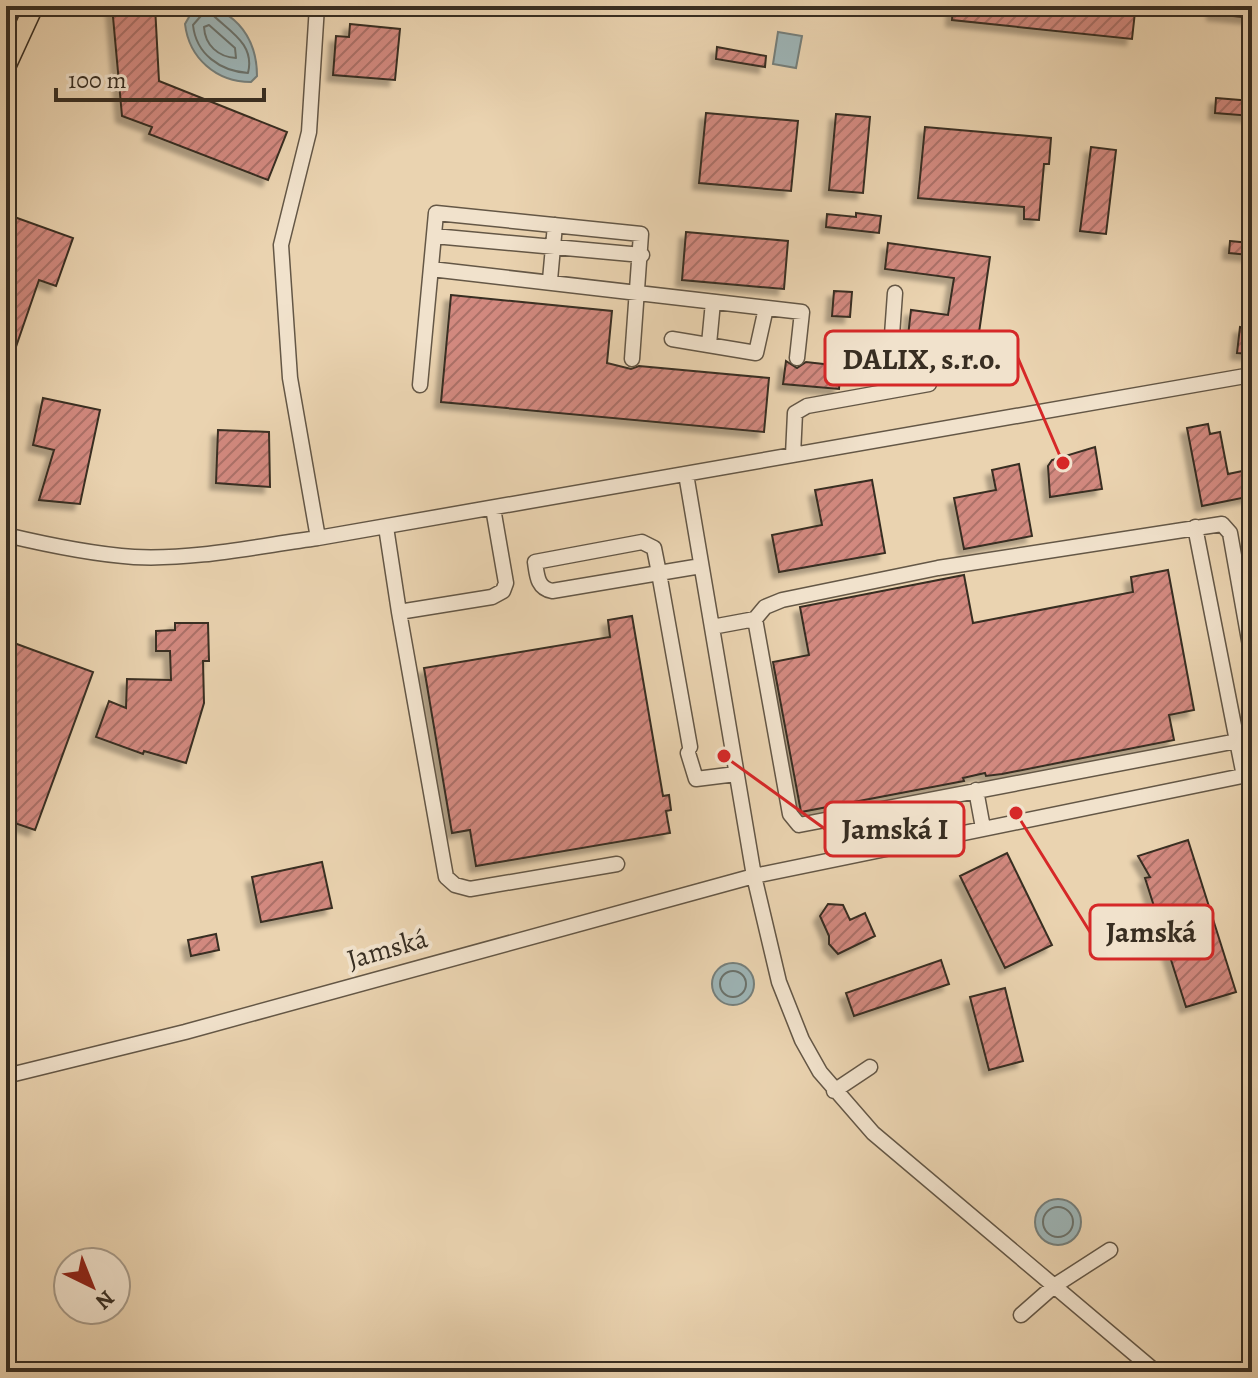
<svg xmlns="http://www.w3.org/2000/svg" width="1258" height="1378" viewBox="0 0 1258 1378" font-family="Alegreya,serif">
	<defs>
		<pattern id="grass-tufts" width="24" height="20" patternUnits="userSpaceOnUse" patternTransform="scale(2)"><rect width="24" height="20" fill="#b0be90"/><path d="M3 7l-1-3M5 7V3M7 7l1-3M15 17l-1-3M17 17v-4M19 17l1-3" fill="none" stroke="#909b75"/></pattern>
		<pattern id="building-hatch" width="6" height="6" patternUnits="userSpaceOnUse" patternTransform="scale(2)"><rect width="6" height="6" fill="#d2897f"/><path d="M-1 1l2-2M0 6l6-6M5 7l2-2" fill="none" stroke="#ab7068"/></pattern>
		<filter id="shadow"><feDropShadow dx="-6" dy="6" stdDeviation="2" flood-color="#0004"/></filter>
	</defs>
	<rect width="100%" height="100%" fill="#ead3b0"/>
	<filter id="stains"><feTurbulence type="fractalNoise" baseFrequency=".0025" numOctaves="4"/><feColorMatrix values="0 0 0 0 .2 0 0 0 0 .09 0 0 0 0 .02 0 0 0 .5 -.17"/></filter>
	<radialGradient id="worn" r=".72"><stop offset=".6" stop-color="#630" stop-opacity="0"/><stop offset="1" stop-color="#630" stop-opacity=".3"/></radialGradient>
	<!-- grass -->
	<path fill="url(#grass-tufts)" stroke="#747659" stroke-width="2" d="M6 6H24L6 44Z"/>
	<!-- water -->
	<path fill="#9db5b7" stroke="#757f7b" stroke-width="2" d="M200 6C238 10 257 41 257 76L251 82C216 82 189 58 185 24L193 10Z
		M778 32 802 36 796 68 773 64Z
		M712 984a21 21 0 1 1 42 0a21 21 0 1 1-42 0Z
		M1035 1222a23 23 0 1 1 46 0a23 23 0 1 1-46 0Z"/>
	<g fill="none" stroke-linecap="round" stroke-linejoin="round">
		<!-- shore -->
		<path stroke="#6a726c" stroke-width="2" d="M207 9C224 29 256 41 248 73 220 71 196 54 193 25Z
			M209 25 235 48 236 58C218 57 205 45 204 27Z
			M720 984a13 13 0 1 1 26 0a13 13 0 1 1-26 0Z
			M1043 1222a15 15 0 1 1 30 0a15 15 0 1 1-30 0Z"/>
	</g>
	<!-- building -->
	<path fill="url(#building-hatch)" stroke="#382e22" stroke-width="2" filter="url(#shadow)" d="M112 6H155L159 81 287 132 268 180 149 134 152 127 122 116Z
		M953 6H1074L1135 12 1132 39 952 20Z
		M1213 6H1252V18L1213 14Z
		M350 24 400 29 395 80 333 75 336 36 349 37Z
		M717 47 766 56 765 67 716 59Z
		M1216 98 1252 101V116L1215 113Z
		M706 113 798 121 791 191 699 183Z
		M836 114 870 117 863 193 829 190Z
		M925 127 1051 138 1049 164H1044L1039 220 1024 219V207L918 198Z
		M1091 147 1116 150 1106 234 1080 231Z
		M856 213 881 216 879 233 826 227 827 214 856 217Z
		M6 214 73 238 56 286 39 280 8 370Z
		M686 232 788 241 784 289 682 280Z
		M1230 241 1250 243 1249 255 1229 253Z
		M888 243 990 257 975 360 942 367 945 340 908 336 911 310 948 315 954 278 885 269Z
		M834 291 852 292 850 317 832 316Z
		M451 295 612 311 607 363 631 369 639 366 769 378 764 432 441 402Z
		M1240 327 1252 329 1250 354 1237 353Z
		M786 361 797 368 806 362 841 366 839 389 783 384Z
		M43 398 100 410 80 504 39 500 54 450 33 445Z
		M1208 424 1210 434 1220 432 1228 474 1252 469V496L1202 506 1187 428Z
		M218 430 269 432 270 487 216 483Z
		M1095 447 1102 489 1050 497 1048 466 1052 460Z
		M1019 464 1032 536 964 549 954 498 996 490 992 470Z
		M872 480 885 553 779 572 772 535 822 525 815 490Z
		M1168 570 1194 710 1169 715 1174 740 1002 774 986 776 985 773 963 778 964 781 801 812 773 662 809 655 800 607 964 575 973 623 1133 592 1131 577Z
		M632 616 663 796 669 795 671 810 666 811 670 833 476 866 470 830 452 833 424 668 610 637 608 620Z
		M175 623H208L209 661H203L204 703 186 763 144 751 143 754 96 737 109 701 126 708 127 679 171 680 170 651H156V631L175 630Z
		M6 640 93 672 35 830 6 820Z
		M1188 840 1236 992 1186 1007 1145 878 1150 877 1138 856Z
		M1007 853 1052 945 1005 968 960 876Z
		M322 862 332 908 261 922 252 877Z
		M828 904 843 905 850 920 865 913 875 936 838 954 829 944V936L820 916Z
		M216 934 219 950 191 956 188 940Z
		M941 960 949 984 854 1016 846 993Z
		M1005 988 1023 1061 989 1070 970 997Z"/>
	<g fill="none" stroke-linecap="round" stroke-linejoin="round">
		<defs>
			<path id="minor" d="M317 6 309 132 281 245 290 378 318 538
				M434 236 642 255
				M431 269 802 312 797 358
				M550 280 555 225
				M672 339 756 353 766 308
				M709 344 713 302
				M420 385 436 213 641 234 632 359
				M888 391 895 293
				M793 455 795 413 807 406 929 384
				M686 474 754 876 779 982 802 1040 820 1072 873 1133 1156 1372
				M386 527 399 612 492 597 503 591 506 583 493 508
				M6 535C48 545 90 554 134 557 195 560 258 546 318 538L1251 375
				M642 542 654 548 659 573 552 591C537 588 537 575 535 562Z
				M399 612 446 877 455 885 470 889 617 864
				M755 619 790 814 799 825 1237 741 1195 527
				M712 627 755 619 765 607 782 600 938 568 1222 524 1230 533 1252 657
				M690 747 659 573 701 566
				M688 753 696 779 736 774
				M1244 776 1237 741 1252 733
				M976 790 983 828
				M6 1076 185 1032 754 876 1252 774
				M834 1091 870 1067
				M1021 1315 1054 1286 1110 1250"/>
			<path id="major" d="M6 67 34 6"/>
		</defs>
		<!-- minor casing -->
		<use href="#minor" stroke="#645746" stroke-width="17"/>
		<!-- major casing -->
		<use href="#major" stroke="#382e22" stroke-width="21"/>
		<!-- minor -->
		<use href="#minor" stroke="#f1e2cc" stroke-width="14"/>
		<!-- major -->
		<use href="#major" stroke="#ead3b0" stroke-width="18"/>
	</g>
	<g text-anchor="middle" stroke-width="8" stroke-linejoin="round" paint-order="stroke">
		<!-- street labels -->
		<g font-size="28" fill="#382e22" stroke="#f1e2cc">
			<text transform="translate(387 948) rotate(-16)" y="10">Jamská</text>
		</g>
	</g>
	<!-- callouts -->
	<path fill="none" stroke="#d62828" stroke-width="3" d="M1063 463L1018 358M724 756L825 829M1016 813L1090 932"/>
	<g fill="#d62828" stroke="#f1e2cc" stroke-width="3">
		<circle cx="1063" cy="463" r="8"/>
		<circle cx="724" cy="756" r="8"/>
		<circle cx="1016" cy="813" r="8"/>
	</g>
	<g fill="#f1e2cc" stroke="#d62828" stroke-width="3">
		<rect x="825" y="331" width="193" height="54" rx="8"/>
		<rect x="825" y="802" width="139" height="54" rx="8"/>
		<rect x="1090" y="905" width="123" height="54" rx="8"/>
	</g>
	<g font-size="30" text-anchor="middle" font-weight="bold" fill="#382e22">
		<text x="922" y="369">DALIX, s.r.o.</text>
		<text x="895" y="839">Jamská I</text>
		<text x="1151" y="942">Jamská</text>
	</g>
	<!-- margin -->
	<rect width="1258" height="1378" fill="none" stroke="#ead3b0" stroke-width="32"/>
	<rect x="8" y="8" width="1242" height="1362" fill="none" stroke="#382e22" stroke-width="4"/>
	<rect x="16" y="16" width="1226" height="1346" fill="none" stroke="#382e22" stroke-width="2"/>
	<!-- north arrow -->
	<g transform="translate(92 1286) rotate(137)"><circle r="38" fill="#f1e2cc" stroke="#a79a88" stroke-width="2"/>
	<path d="M0-6L14 30L0 20L-14 30Z" fill="#8f2418"/>
	<text y="-12" font-size="22" font-weight="bold" text-anchor="middle" fill="#382e22">N</text>
	</g>
	<!-- scale -->
	<path d="M56 88v12h208v-12" fill="none" stroke="#382e22" stroke-width="4"/>
	<text x="68" y="88" font-size="24" fill="#382e22" stroke="#f1e2cc" stroke-width="6" paint-order="stroke">100 m</text>
	<rect width="100%" height="100%" filter="url(#stains)"/>
	<rect width="100%" height="100%" fill="url(#worn)"/>
</svg>
